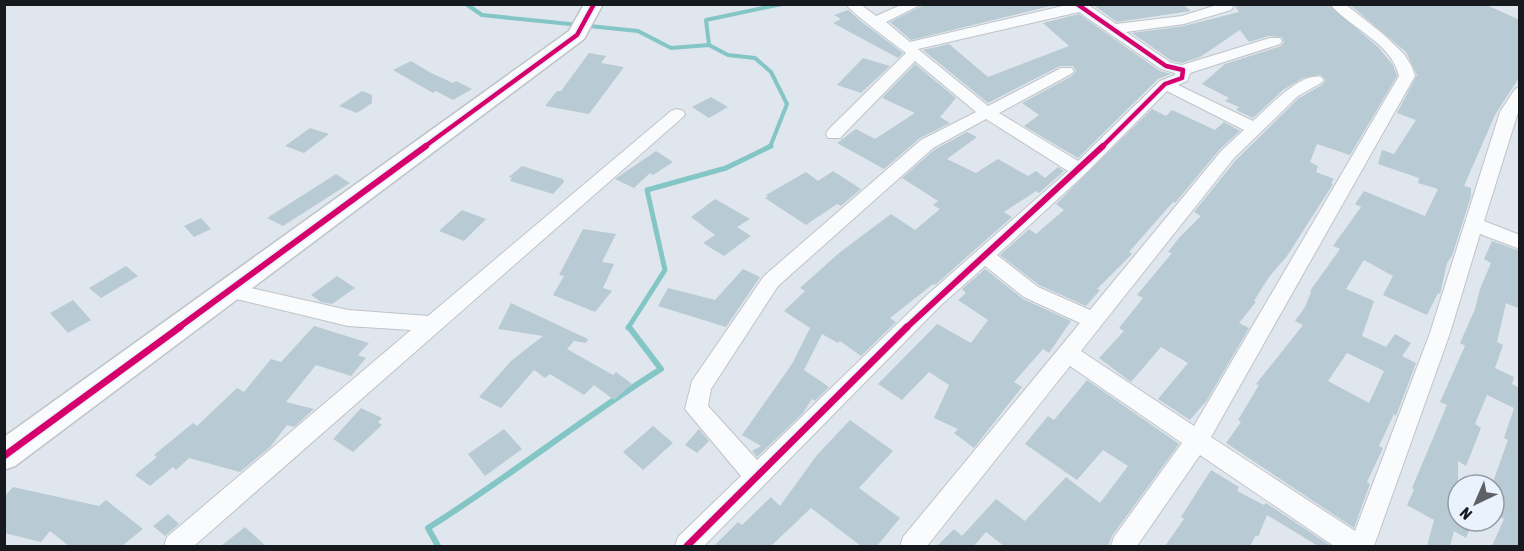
<svg xmlns="http://www.w3.org/2000/svg" width="1524" height="551" viewBox="0 0 1524 551" font-family="'Asap Condensed',sans-serif">
	<rect width="100%" height="100%" fill="#e0e6ed"/>
	<g fill="none" stroke-linecap="round" stroke-linejoin="round">
		<!-- stream-far2 -->
		<path stroke="#84c6c6" stroke-width="4" d="M466 4 482 15 638 31 671 48 709 45
			M770 147 787 104 771 72 755 58 728 55 709 45 706 20 782 4"/>
		<!-- stream-far1 -->
		<path stroke="#84c6c6" stroke-width="5" d="M628 328 665 270 647 190 726 168 771 146"/>
		<!-- stream -->
		<path stroke="#84c6c6" stroke-width="6" d="M438 546 428 528C508 478 581 419 661 369L629 327"/>
	</g>
	<!-- building -->
	<path fill="#b8cad3" fill-rule="evenodd" d="M926 4H1059L911 40 890 22Z
		M1092 4H1182L1191 11 1117 22Z
		M1234 4H1328L1378 47 1393 65 1397 76 1350 155 1317 144 1310 162 1318 166 1316 172 1334 179 1331 183 1333 184 1287 256 1269 277 1254 301 1256 302 1239 323 1249 328 1207 400 1190 420 1158 399 1188 363 1161 347 1131 382 1099 358 1124 331 1119 328 1143 298 1137 295 1172 253 1168 252 1179 238 1201 216 1194 212 1236 160 1299 98 1322 85 1326 80 1321 75 1303 78 1283 90 1253 118 1236 110 1239 107 1225 101 1229 98 1202 84 1225 64 1281 46 1284 42 1282 37 1269 36 1249 42 1240 30 1200 57 1182 63 1172 61 1132 33 1184 26 1239 12Z
		M1349 4H1484L1520 20V76L1495 115 1464 186 1471 188V196L1452 256 1447 263 1440 294 1438 293 1427 315 1383 295 1393 276 1364 260 1346 289 1374 301 1362 336 1386 347 1395 334 1411 343 1402 356 1416 363 1396 416 1394 414 1379 446 1383 448 1367 482 1370 484 1354 528 1226 443 1241 422 1238 420 1259 385 1256 384 1303 325 1295 321 1305 307 1311 292 1310 291 1340 249 1333 246 1361 207 1355 204 1364 191 1425 216 1438 189 1418 183 1419 178 1378 164 1382 150 1394 154 1416 120 1397 113 1417 75 1406 52ZM1347 353 1384 371 1369 403 1328 381Z
		M848 10 863 23 903 53 898 58 833 23 841 19 834 15Z
		M1079 14 1160 71 1171 74 1158 79 1078 158 1024 126 1039 115 1022 103 1072 76 1076 71 1073 66H1060L988 103 923 50 949 44 988 77 1069 46 1043 23Z
		M589 53 606 56 601 63 624 67 589 114 545 106 557 91H561Z
		M863 58 890 66 861 93 837 85Z
		M411 61 431 73 453 83 456 81 472 89 453 100 436 91 433 93 393 70Z
		M915 64 956 98 940 117 950 123 920 138 884 169 837 143 856 129 875 139 915 113 882 98Z
		M362 91 372 95V103L357 113 339 106Z
		M711 97 728 107 709 118 692 107Z
		M1152 109 1166 116 1172 110 1215 130 1224 122 1240 131 1220 149 1175 203 1173 202 1129 252 1132 254 1097 289 1100 290 1086 306 1039 285 1000 255 1029 229 1036 234 1064 210 1056 204Z
		M310 128 329 134 304 153 285 146Z
		M967 132 977 137 947 159 976 173 998 159 1028 176 1036 171 1045 178 1058 167 1064 171 1039 193 1036 191 1004 212 1012 217 935 285 933 284 890 318 896 322 861 356 840 341 838 343 822 334 804 370 829 387 815 401 812 399 803 413 757 457 752 451 761 446 742 435 792 364 810 328 784 311 805 291 800 288 839 253 891 214 915 230 940 209 933 205 938 201 902 178 934 150Z
		M656 151 673 162 653 175 650 173 634 188 615 179Z
		M522 166 563 179 564 182 553 194 510 181 512 178 509 177Z
		M833 171 861 189 841 206 837 204 806 225 765 198 768 196 766 195 806 172 818 181Z
		M336 174 350 183 283 226 267 218Z
		M715 199 750 219 737 227 751 236 724 256 703 243 715 235 691 217Z
		M462 210 486 219 464 241 439 231Z
		M201 218 211 229 194 237 184 226Z
		M583 229 616 234 602 262 614 264 603 288 612 291 595 312 553 295 564 276 559 275Z
		M1492 241 1520 251V309L1506 303 1497 342 1503 345 1495 368 1514 377 1512 384 1520 388V546H1492L1504 519 1494 514V479L1508 440 1504 438 1514 408 1487 395 1475 424 1481 428 1466 466 1458 461V521H1473L1466 538 1454 531 1450 546H1427L1434 520 1407 505 1414 490 1412 488 1447 405 1440 402 1465 346 1460 343 1475 309 1480 289 1491 263 1484 259Z
		M126 266 138 276 101 298 89 288Z
		M743 269 760 277 726 327 658 306 668 288 715 300Z
		M985 269 1023 299 1071 321 1049 353 1043 349 1014 382 1022 387 974 448 954 433 958 429 934 418 949 385 929 372 902 400 878 384 937 324 971 343 988 320 958 300 966 293 962 289Z
		M337 276 355 288 332 304 321 302 311 295Z
		M73 300 91 320 68 333 50 313Z
		M511 303 588 339 586 343 574 341 567 349 613 375 616 372 632 384 614 400 594 385 584 395 550 374 545 378 534 370 501 408 479 397 511 361 543 336 498 329Z
		M314 326 369 343 358 355 366 358 351 376 316 365 286 402 314 409 294 427 287 425 270 447 240 472 189 458 176 470 173 467 150 486 135 475 157 457 154 455 193 423 197 426 237 388 244 392 271 359 281 362Z
		M1087 380 1179 444 1112 536 1108 546H1004L986 532 974 546H937L954 529 962 536 996 499 1025 521 1066 477 1100 503 1128 466 1103 450 1077 480 1025 444 1048 416 1054 420Z
		M361 408 382 418 378 422 382 425 353 452 333 439Z
		M850 420 893 451 859 488 900 518 877 546H861L811 508 771 546H714L738 522 742 525 771 497 780 506 817 455Z
		M653 426 673 443 643 470 623 452Z
		M504 429 522 449 485 476 468 454Z
		M699 429 709 441 697 453 685 445Z
		M1211 470 1239 487 1237 491 1264 505 1266 503 1331 546H1318L1267 515 1258 537 1256 535 1250 546H1165L1184 519 1181 517Z
		M13 487 99 506 106 500 143 529 122 546H69L50 531 41 542 4 533V497Z
		M168 514 179 524 165 536 153 526Z
		M245 527 266 546H221Z"/>
	<g fill="none" stroke-linecap="round" stroke-linejoin="round">
		<defs>
			<path id="street" d="M846 4H860L876 16 903 4H922L886 22 910 42 1071 4H1087L1116 24 1182 16 1220 4H1231L1233 7 1231 10 1184 24 1126 32 1171 63 1182 65 1270 38H1280L1282 41 1280 44 1190 73 1187 81 1178 85 1253 121C1268 108 1300 72 1321 77L1324 80 1321 83 1298 96 1234 158 1081 351 1194 426 1399 76C1391 42 1351 29 1330 4H1345L1383 34 1404 54 1412 67 1415 76 1211 437 1355 531 1430 333 1500 112 1515 89 1520 87V106L1484 221 1520 235V249L1480 234 1450 333 1374 546H1334L1200 455 1137 546H1111L1114 537 1182 443 1070 366 927 546H900L903 537 1080 323 1024 297 985 266 940 306 704 546H675L678 537 741 476 685 409 692 381 764 276 921 140 976 112 915 61 840 138H828L826 134 828 130 906 53C895 44 851 13 846 4ZM1079 12 1161 69 1175 73V75L1160 81 1078 161 999 113 1071 74 1074 71 1071 68H1061L988 106 918 49ZM1167 91 1244 130 1222 150 1090 310 1038 287 997 255 1085 174ZM986 119 1068 171 926 296 757 460 708 406 711 389 778 286 933 148Z
				M677 109 683 111 685 114 683 117 194 546H164L167 537 411 330 348 326 228 297 221 295 218 290 221 285 228 283 348 310 428 316 671 111Z"/>
			<path id="secondary" d="M584 4H603L584 39 15 466 4 470V437L569 31Z"/>
		</defs>
		<!-- street casing -->
		<use href="#street" stroke="#bfc4c9" stroke-width="2"/>
		<!-- secondary casing -->
		<use href="#secondary" stroke="#bfc4c9" stroke-width="3"/>
		<!-- street -->
		<use href="#street" fill="#fafbfc" fill-rule="evenodd"/>
		<!-- secondary -->
		<use href="#secondary" fill="#fafbfc" fill-rule="evenodd"/>
		<defs>
			<path id="cycleway-far2" d="M1077 4 1166 66 1183 70 1182 78 1165 84 1102 147
				M424 147 577 35 594 4"/>
			<path id="cycleway-far1" d="M178 328 426 146
				M906 328 1103 146"/>
			<path id="cycleway" d="M4 456 180 327
				M687 546 907 327"/>
		</defs>
		<!-- cycleway-far2 casing -->
		<use href="#cycleway-far2" stroke="#eaf3fd" stroke-width="8"/>
		<!-- cycleway-far1 casing -->
		<use href="#cycleway-far1" stroke="#eaf3fd" stroke-width="10"/>
		<!-- cycleway casing -->
		<use href="#cycleway" stroke="#eaf3fd" stroke-width="10"/>
		<!-- cycleway-far2 -->
		<use href="#cycleway-far2" stroke="#d6006c" stroke-width="4.5"/>
		<!-- cycleway-far1 -->
		<use href="#cycleway-far1" stroke="#d6006c" stroke-width="6"/>
		<!-- cycleway -->
		<use href="#cycleway" stroke="#d6006c" stroke-width="7"/>
	</g>
	<!-- border -->
	<rect width="1524" height="551" fill="none" stroke="#16191e" stroke-width="12"/>
	<!-- north arrow -->
	<g transform="translate(1476 503) rotate(224)"><circle r="28" fill="#eaf3fd" stroke="#959ca4" stroke-width="1.5"/>
	<path d="M0-4.5L10 22L0 15L-10 22Z" fill="#5d6166"/>
	<text y="-9" font-size="16" font-weight="bold" text-anchor="middle" fill="#16191e">N</text>
	</g>
</svg>
